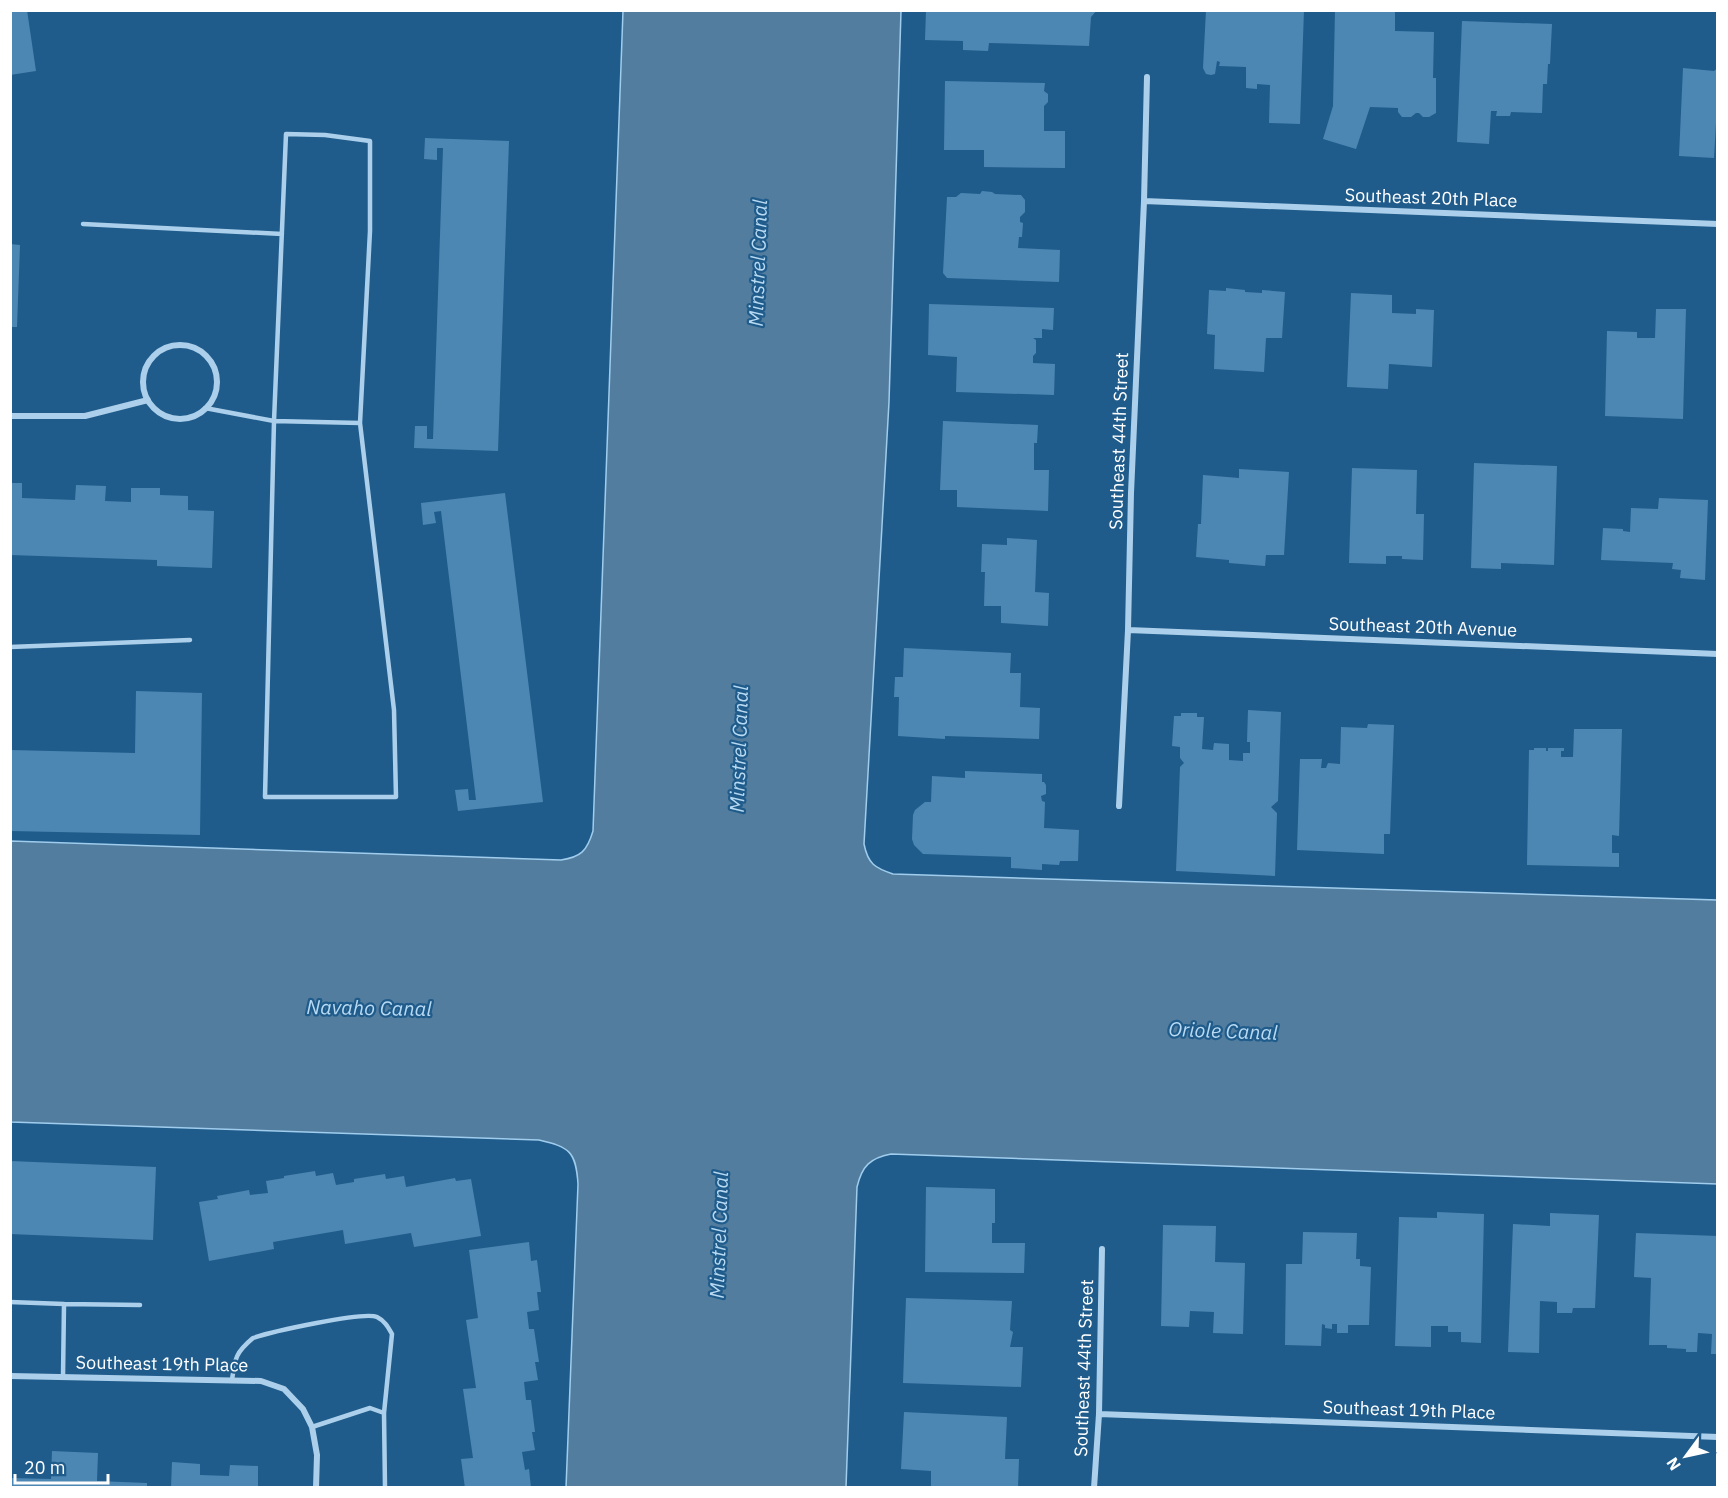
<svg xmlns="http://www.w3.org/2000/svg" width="1728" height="1498" viewBox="0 0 1728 1498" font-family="'IBM Plex Sans',sans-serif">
	<rect width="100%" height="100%" fill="#205c8b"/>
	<!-- water -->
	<path fill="#537d9e" stroke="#a0cded" stroke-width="1.5" d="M623 11H901L889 402 864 844C868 864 875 868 893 874L1717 900V1184L891 1154C870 1158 862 1166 857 1187L846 1487 566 1488 578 1184C576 1152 570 1147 539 1140L11 1122V841L561 860C581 857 587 851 593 831Z"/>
	<!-- building -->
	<path fill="#4c87b4" d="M10 10H27L36 71 10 75Z
		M926 10H1097L1091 17 1089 46 989 43 988 51 963 50V41L925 40Z
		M1206 10H1304L1300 124 1269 123 1270 85 1257 84V89L1246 88V67L1219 66 1220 62 1217 61 1215 74 1211 75 1206 74 1203 68Z
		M1335 10H1395V31L1434 32 1433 78H1436V113L1429 117H1423L1419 113H1416L1411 117H1402L1398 112V108L1370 107 1356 149 1323 139 1333 106Z
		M1462 21 1552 24 1550 64H1548L1547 84H1543L1542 113 1511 112 1510 116H1496L1497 111H1491L1489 144 1457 142Z
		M1683 68 1714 71 1718 68V123H1716L1714 158 1679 156Z
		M945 81 1045 83 1044 91 1048 94V102L1044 106V131H1065V168L984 167V150H944Z
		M425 138 509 141 498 451 414 448 415 426H427V439H433L443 148H437V160L424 159Z
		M982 191 992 192 995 194 1021 195 1025 200V212L1020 217V222L1023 223 1022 237H1019L1018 248 1060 250 1059 282 947 278 943 273 947 197H956L961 193 980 194Z
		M10 244 20 245 17 327H10Z
		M1226 288 1245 290V292L1262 293V290L1285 292 1282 338H1266L1264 372 1214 369 1215 335 1207 334 1209 290 1226 291Z
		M1351 293 1392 295V313L1416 314V309L1434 310 1432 367 1389 364 1388 389 1347 387Z
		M929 304 1054 308 1053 330 1042 329V338H1033L1036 340V353L1033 356V363L1055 364 1054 395 956 392 957 357 928 355Z
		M1656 309H1686L1683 419 1605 416 1607 331 1637 332V338H1655Z
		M943 421 1038 425 1037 443H1034V470H1049L1048 511 957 507V490H940Z
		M1474 463 1557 466 1554 565 1501 563V569L1471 568Z
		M1352 468 1417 470 1416 514H1424L1423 560 1402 559V556H1386V564L1349 563Z
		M1239 469 1289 472 1284 555H1266L1265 566 1229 563V560L1196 557 1198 524H1201L1203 475 1239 478Z
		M10 483H22V498L75 500 76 485 106 486 105 501 131 502V488H160V495L188 496V510L214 511 212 568 157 566V560L10 555Z
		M505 493 543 802 458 811 455 790 468 789 469 800H476L441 511 434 512 436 523 423 525 421 503Z
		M1659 498 1708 500 1705 580 1680 578 1681 570 1672 569 1673 563 1601 560 1603 528 1623 529V531L1630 532 1631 508 1658 509Z
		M1007 538 1037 540 1035 592 1049 593 1048 626 1001 623V606H984L985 572H981L982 544 1007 545Z
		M904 648 1011 653 1010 673H1021L1020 707 1040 708 1039 739 945 736V739L898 736 899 697H894L895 677H903Z
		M136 691 202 693 200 835 10 831V750L135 753Z
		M1248 710 1281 712 1278 801 1271 807 1277 813 1275 876 1176 871 1180 767 1184 763 1180 758V747L1172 746 1174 716H1181V713H1197V717H1204L1202 749 1213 750 1214 743 1229 744V760L1243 761V753H1250V742H1247Z
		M1368 724 1394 725 1390 834H1384V854L1297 850 1300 759H1322L1321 768H1326L1328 763 1340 764 1341 727 1367 728Z
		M1574 729H1622L1619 836 1612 835V853H1619V867L1527 865 1529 750H1534V748H1546V751H1548V748H1564V751H1561V757H1573Z
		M965 771 1042 774V782H1044L1046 785V794L1041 796 1042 801 1045 802 1044 828 1079 830 1078 861H1060L1059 865 1042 864V870L1011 868V857L923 854 914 845 912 839 913 815 915 810 925 802H931L932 776 965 778Z
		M10 1161 156 1167 153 1240 10 1234Z
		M315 1171 316 1176 333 1173 336 1185 354 1182V1179L385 1174 386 1179 404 1176 406 1187 455 1178 456 1181 471 1179 481 1236 414 1247 411 1233 345 1244 343 1230 273 1242 274 1249 209 1261 199 1202 218 1199 217 1196 249 1190 250 1195 268 1193 266 1181 284 1178V1176Z
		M926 1187 995 1189V1223H992V1243H1025L1024 1273 925 1272Z
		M1437 1212 1484 1214 1481 1343 1461 1342V1332H1448V1326H1431V1347L1395 1346 1399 1217 1437 1218Z
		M1550 1213 1599 1215 1595 1308H1573L1572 1313H1557V1302L1540 1301 1539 1353 1508 1352 1513 1224 1550 1226Z
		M1163 1225 1216 1226 1215 1262 1245 1263 1243 1334 1213 1333 1214 1312 1190 1311 1189 1327 1161 1326Z
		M1303 1232 1357 1233 1356 1259H1360V1266L1371 1267 1369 1325H1348V1333H1337V1324H1332V1329L1325 1328V1325L1322 1324 1321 1346 1285 1345 1286 1264H1302Z
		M1636 1233 1718 1236V1354H1711L1712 1334 1698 1333 1697 1352H1686V1349L1667 1348V1345H1649L1651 1278 1634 1277Z
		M529 1242 531 1261 537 1260 541 1292H537L539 1310 527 1312 529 1329H534L539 1362H535L538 1380 524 1382 526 1400H531L535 1432H532L535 1450 522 1452 525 1470 529 1469 531 1488H465L461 1459 473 1458 463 1389 476 1388 466 1320 478 1318 469 1250Z
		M906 1298 1012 1301 1010 1330 1013 1332 1010 1347H1023L1021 1387 903 1383Z
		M904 1412 1007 1417 1005 1459H1019L1018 1488H931V1471L901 1469Z
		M52 1451 98 1453 97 1481 147 1483V1488H10V1478L51 1479Z
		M172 1462 200 1464V1475L229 1476 230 1465 258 1466V1488H171Z"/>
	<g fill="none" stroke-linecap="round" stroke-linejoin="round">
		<!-- lane -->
		<path stroke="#acd0eb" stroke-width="4.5" d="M83 224 282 234
			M205 408 274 421 360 423 394 710 396 797H265L274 421 286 134 325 135 370 141V231L360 423
			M10 647 190 640
			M10 1302 64 1304 63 1377
			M64 1304 140 1305
			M232 1380C235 1359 235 1353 253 1338 270 1332 364 1311 377 1317 385 1321 388 1327 392 1334L384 1413
			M312 1427 370 1408 384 1413 385 1488"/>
		<!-- street -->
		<path stroke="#acd0eb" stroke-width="6" d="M1144 201 1718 224
			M143 382a37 37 0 1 1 74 0a37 37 0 1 1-74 0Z
			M10 416H85L148 400
			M1128 630 1718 654
			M1119 806 1128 630 1131 493 1144 201 1147 77
			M10 1376 261 1381 284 1389 303 1409 312 1427 317 1455 316 1488
			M1099 1414 1718 1437
			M1094 1488 1099 1414 1102 1249"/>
	</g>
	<g text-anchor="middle" stroke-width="4.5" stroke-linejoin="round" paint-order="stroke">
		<!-- street labels -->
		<g font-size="18" fill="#fff" stroke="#205c8b">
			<text transform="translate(1431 198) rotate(2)" y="6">Southeast 20th Place</text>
			<text transform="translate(1119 441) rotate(-88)" y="6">Southeast 44th Street</text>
			<text transform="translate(1423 627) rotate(2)" y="6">Southeast 20th Avenue</text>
			<text transform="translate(162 1364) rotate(1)" y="6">Southeast 19th Place</text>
			<text transform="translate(1084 1368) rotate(-88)" y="6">Southeast 44th Street</text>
			<text transform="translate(1409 1410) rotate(2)" y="6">Southeast 19th Place</text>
		</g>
		<!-- water labels -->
		<g font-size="20" font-style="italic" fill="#b8daf3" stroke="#205c8b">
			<text transform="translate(758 263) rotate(-88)" y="7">Minstrel Canal</text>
			<text transform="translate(739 749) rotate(-88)" y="7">Minstrel Canal</text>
			<text transform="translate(369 1008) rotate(1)" y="7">Navaho Canal</text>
			<text transform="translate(1223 1031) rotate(2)" y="7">Oriole Canal</text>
			<text transform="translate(719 1235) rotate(-88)" y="7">Minstrel Canal</text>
		</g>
	</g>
	<!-- border -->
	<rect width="1728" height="1498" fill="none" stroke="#ffffff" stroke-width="24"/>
	<!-- north arrow -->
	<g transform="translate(1686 1456) rotate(237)" stroke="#205c8b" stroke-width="4.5" paint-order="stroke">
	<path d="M0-4.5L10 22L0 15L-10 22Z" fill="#ffffff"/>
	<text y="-9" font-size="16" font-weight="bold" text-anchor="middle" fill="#ffffff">N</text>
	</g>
	<!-- scale -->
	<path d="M15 1474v9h93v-9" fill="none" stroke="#ffffff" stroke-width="3"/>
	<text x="24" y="1474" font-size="18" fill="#ffffff" stroke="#205c8b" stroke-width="4.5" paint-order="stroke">20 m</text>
</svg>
